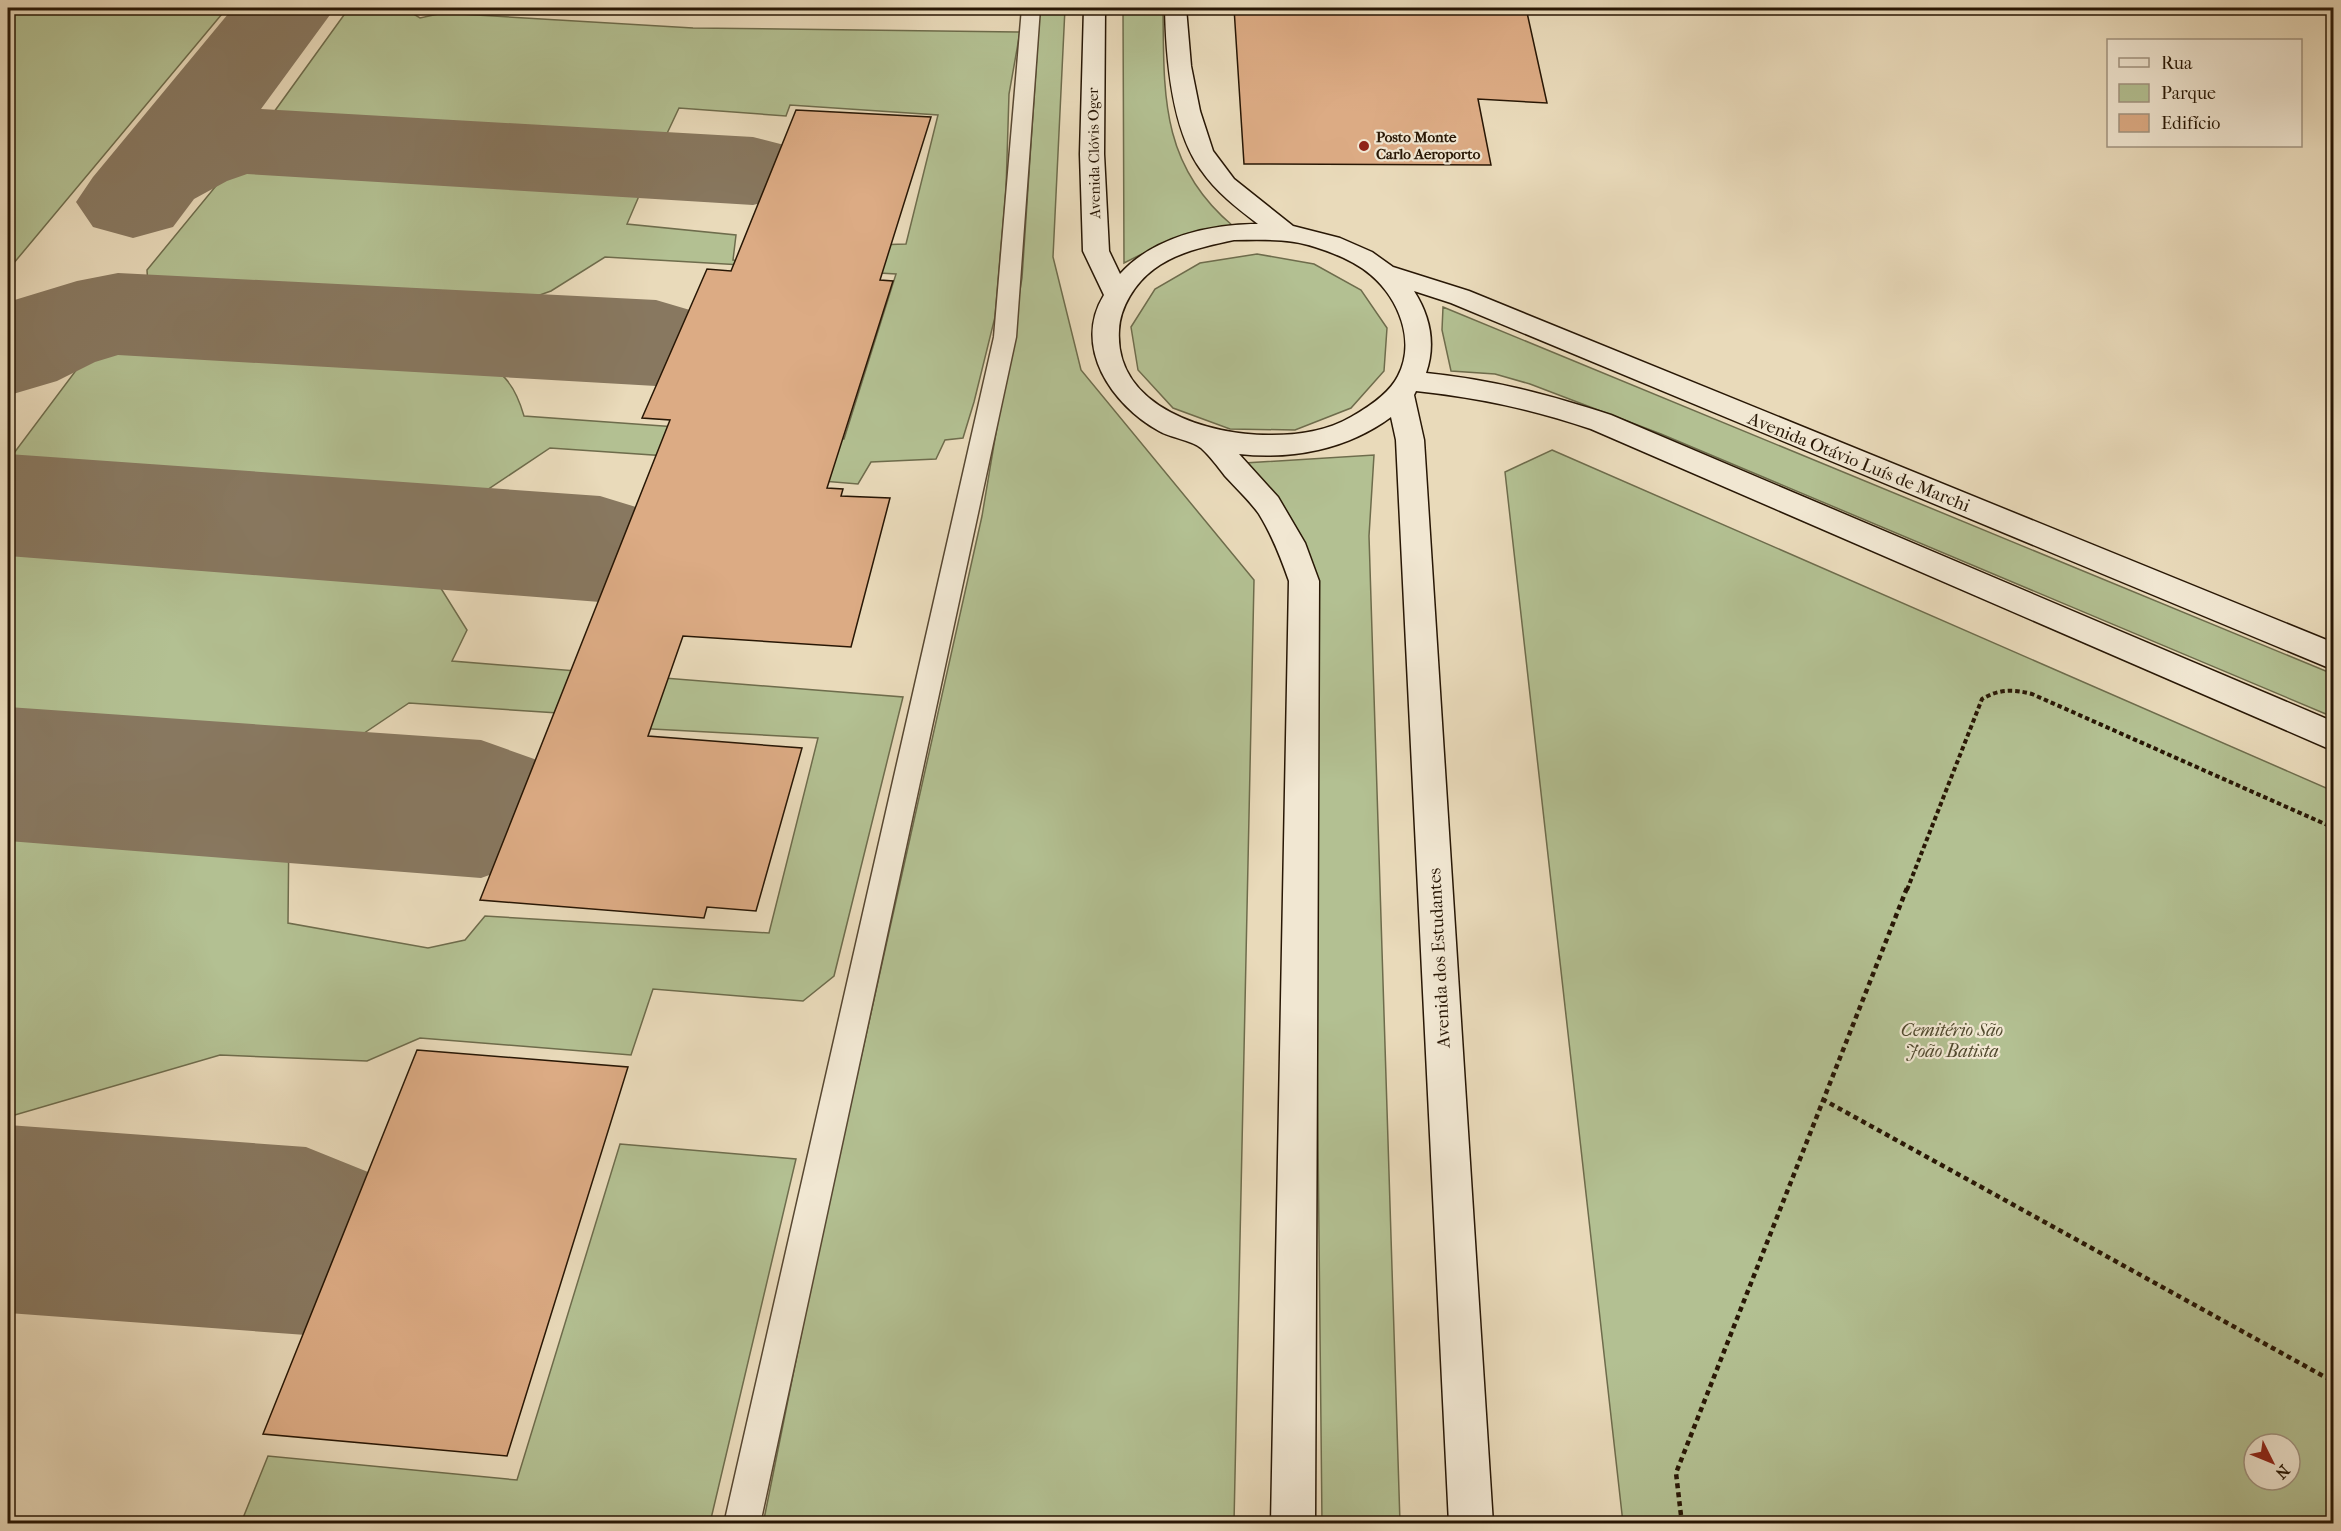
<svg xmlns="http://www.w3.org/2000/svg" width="2341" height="1531" viewBox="0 0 2341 1531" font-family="'IM FELL French Canon',serif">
	<rect width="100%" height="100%" fill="#e9daba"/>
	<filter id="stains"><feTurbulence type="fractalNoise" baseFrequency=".00333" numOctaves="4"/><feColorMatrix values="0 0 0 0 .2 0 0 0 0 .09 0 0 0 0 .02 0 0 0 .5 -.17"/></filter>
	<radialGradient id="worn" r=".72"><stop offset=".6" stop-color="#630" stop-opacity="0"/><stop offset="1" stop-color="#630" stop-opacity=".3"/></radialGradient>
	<!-- green -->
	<path fill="#b3c092" stroke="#6e6c4c" stroke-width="1.5" fill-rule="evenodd" d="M8 8H227L8 270Z
		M349 8H411L410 12 420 18 443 13 693 28 1020 32 1009 94 1006 190 995 317 974 402 963 438 945 440 936 459 871 462 858 484 667 468V456L550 448 451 514 45 482H14L8 476V461L92 349 113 338 136 332 470 354C501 370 514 381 524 416L844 439 896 274 605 257 551 291 489 313 161 297 148 286 147 270 229 170 249 160 272 157 645 182 627 224 736 235 733 260 829 261 840 246 906 244 938 115 790 105 786 116 679 108 662 144 621 148 303 128 287 126 277 122 274 112Z
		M1040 8H1065L1053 257 1081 370 1254 580 1234 1523 763 1524 820 1241 982 516 1022 278Z
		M1123 8H1163C1164 94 1160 165 1233 226L1189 233 1164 243 1124 263Z
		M1257 254 1314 264 1361 290 1387 328 1384 371 1351 408 1295 430 1230 429 1173 408 1138 370 1131 327 1155 289 1200 263Z
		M1443 307 2333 674V717L1661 434 1530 384 1495 374 1451 371 1442 330Z
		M1552 450 2333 791V1523H1623L1505 472ZM2254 1444H2290V1480H2254Z
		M1374 455 1369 536 1400 1523H1322L1312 563 1245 463Z
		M8 535 427 566 467 630 452 661 903 697 834 976 803 1001 653 989 631 1055 420 1038 367 1061 220 1055 8 1117V800L289 821 288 923 428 948 465 940 485 916 769 933 818 738 559 724 558 713 409 703 318 764 8 740Z
		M620 1144 796 1159 710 1523H241L268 1456 517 1480Z"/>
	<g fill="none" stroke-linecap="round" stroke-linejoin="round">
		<!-- taxiway -->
		<path fill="#887860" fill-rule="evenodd" d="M233 8H335L261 109 753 137 792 147 809 171 792 195 753 205 247 174 227 181 194 199 173 227 133 238 93 227 76 202 93 177Z
			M118 273 656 300 700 313 718 343 700 373 656 386 118 355 95 362 57 381 13 394 8 392V302L77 281Z
			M8 454 600 496 649 511 669 549 649 587 600 602 8 556Z
			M8 707 481 740 537 760 560 809 537 858 481 878 8 841Z
			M8 1125 306 1147 373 1174 400 1241 373 1308 306 1335 8 1313Z"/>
	</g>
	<!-- building -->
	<path fill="#dcab84" stroke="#281705" stroke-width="1.5" d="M1234 8H1526L1547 103 1478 99 1491 165 1244 164Z
		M796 110 931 117 880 280 893 281 827 488 843 489 841 496 890 498 851 647 683 636 648 736 802 748 756 911 707 907 704 918 480 900 670 420 642 418 707 269 731 271Z
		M417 1050 628 1067 507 1456 263 1434Z"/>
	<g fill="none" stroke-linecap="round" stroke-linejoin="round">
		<defs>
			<path id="lane" d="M1022 8H1040L1016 337 760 1524H724L994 337Z"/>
			<path id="secondary" d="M1084 8H1105L1104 154 1109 251 1120 274C1153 237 1210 224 1258 224 1237 208 1216 192 1201 170 1171 129 1166 57 1165 8H1186L1191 66 1200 111 1213 151 1234 179 1293 226 1340 238 1372 252 1393 267 1469 291 2334 643V670L1451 303 1414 291C1430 316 1436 344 1426 373 1494 380 1546 394 1611 415L2334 722V751L1591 429C1530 409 1481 398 1416 391L1414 395 1424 440 1493 1524H1449L1396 440 1391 417C1348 449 1293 460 1239 454L1278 497 1305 543 1319 581 1315 1524H1271L1289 581C1281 558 1272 535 1259 514 1250 501 1236 488 1225 476 1218 467 1210 456 1201 448 1191 440 1171 438 1159 431 1112 405 1072 347 1104 295L1083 251 1080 154ZM1234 240C1261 240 1289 238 1315 247 1334 253 1356 262 1371 275 1399 299 1416 341 1398 376 1389 394 1367 408 1351 417 1327 431 1299 435 1272 435 1210 436 1114 408 1119 330 1120 307 1135 283 1154 269 1177 252 1206 246 1234 240Z"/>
		</defs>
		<!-- lane casing -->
		<use href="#lane" stroke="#584832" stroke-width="3"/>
		<!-- secondary casing -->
		<use href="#secondary" stroke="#281705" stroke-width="3"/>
		<!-- path-far1 -->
		<path stroke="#281705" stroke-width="4" stroke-dasharray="4.5 3" stroke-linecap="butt" d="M1907 890 1982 699C1999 689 2013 689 2032 694L2334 828"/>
		<!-- path -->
		<path stroke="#281705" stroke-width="4.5" stroke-dasharray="5 4" stroke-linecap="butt" d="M1822 1099 2334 1382
			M1682 1524 1676 1473 1907 888"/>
		<!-- lane -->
		<use href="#lane" fill="#f1e7d2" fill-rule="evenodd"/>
		<!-- secondary -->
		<use href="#secondary" fill="#f1e7d2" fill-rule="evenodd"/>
	</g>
	<!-- markers -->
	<circle fill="#8f2418" stroke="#f1e7d2" stroke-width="2" cx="1364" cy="146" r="6"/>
	<g text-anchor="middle" stroke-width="4.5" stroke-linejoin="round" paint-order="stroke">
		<!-- far-poi labels -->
		<g font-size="15" font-weight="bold" fill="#281705" stroke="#f1e7d2" text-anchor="start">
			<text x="1376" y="142">Posto Monte<tspan x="1376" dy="17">Carlo Aeroporto</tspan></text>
		</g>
		<!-- far-street labels -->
		<g font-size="15" fill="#281705" stroke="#f1e7d2">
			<text transform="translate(1094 153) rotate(-91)" y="5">Avenida Clóvis Oger</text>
		</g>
		<!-- street labels -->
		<g font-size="18" fill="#281705" stroke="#f1e7d2">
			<text transform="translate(1859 462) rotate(22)" y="6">Avenida Otávio Luís de Marchi</text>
			<text transform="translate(1439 958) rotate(-93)" y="6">Avenida dos Estudantes</text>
		</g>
		<!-- park labels -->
		<g font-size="18" font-style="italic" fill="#524a2f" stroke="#f1e7d2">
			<text x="1952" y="1036">Cemitério São<tspan x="1952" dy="21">João Batista</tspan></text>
		</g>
	</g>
	<!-- margin -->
	<rect width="2341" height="1531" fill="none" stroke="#e9daba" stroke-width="30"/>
	<rect x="9" y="9" width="2323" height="1513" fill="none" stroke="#281705" stroke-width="3"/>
	<rect x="15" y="15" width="2311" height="1501" fill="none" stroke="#281705" stroke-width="1.5"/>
	<!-- legend -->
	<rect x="2107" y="39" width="195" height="108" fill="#f1e7d2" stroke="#a19480" stroke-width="1.5"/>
	<rect x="2119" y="58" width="30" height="9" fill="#f1e7d2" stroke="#a19480" stroke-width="1.5"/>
	<text x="2161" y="69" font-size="18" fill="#281705">Rua</text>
	<rect x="2119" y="84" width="30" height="18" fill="#b3c092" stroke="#a19480" stroke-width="1.5"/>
	<text x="2161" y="99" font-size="18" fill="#281705">Parque</text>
	<rect x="2119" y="114" width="30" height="18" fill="#dcab84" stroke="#a19480" stroke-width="1.5"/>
	<text x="2161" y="129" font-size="18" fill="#281705">Edifício</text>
	<!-- north arrow -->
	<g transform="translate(2272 1462) rotate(133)"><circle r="28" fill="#f1e7d2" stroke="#a19480" stroke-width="1.5"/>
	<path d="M0-4.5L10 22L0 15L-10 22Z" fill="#8f2418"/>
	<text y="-9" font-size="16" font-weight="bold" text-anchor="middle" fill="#281705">N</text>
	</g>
	<rect width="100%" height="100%" filter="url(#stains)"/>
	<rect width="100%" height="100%" fill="url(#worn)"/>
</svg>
